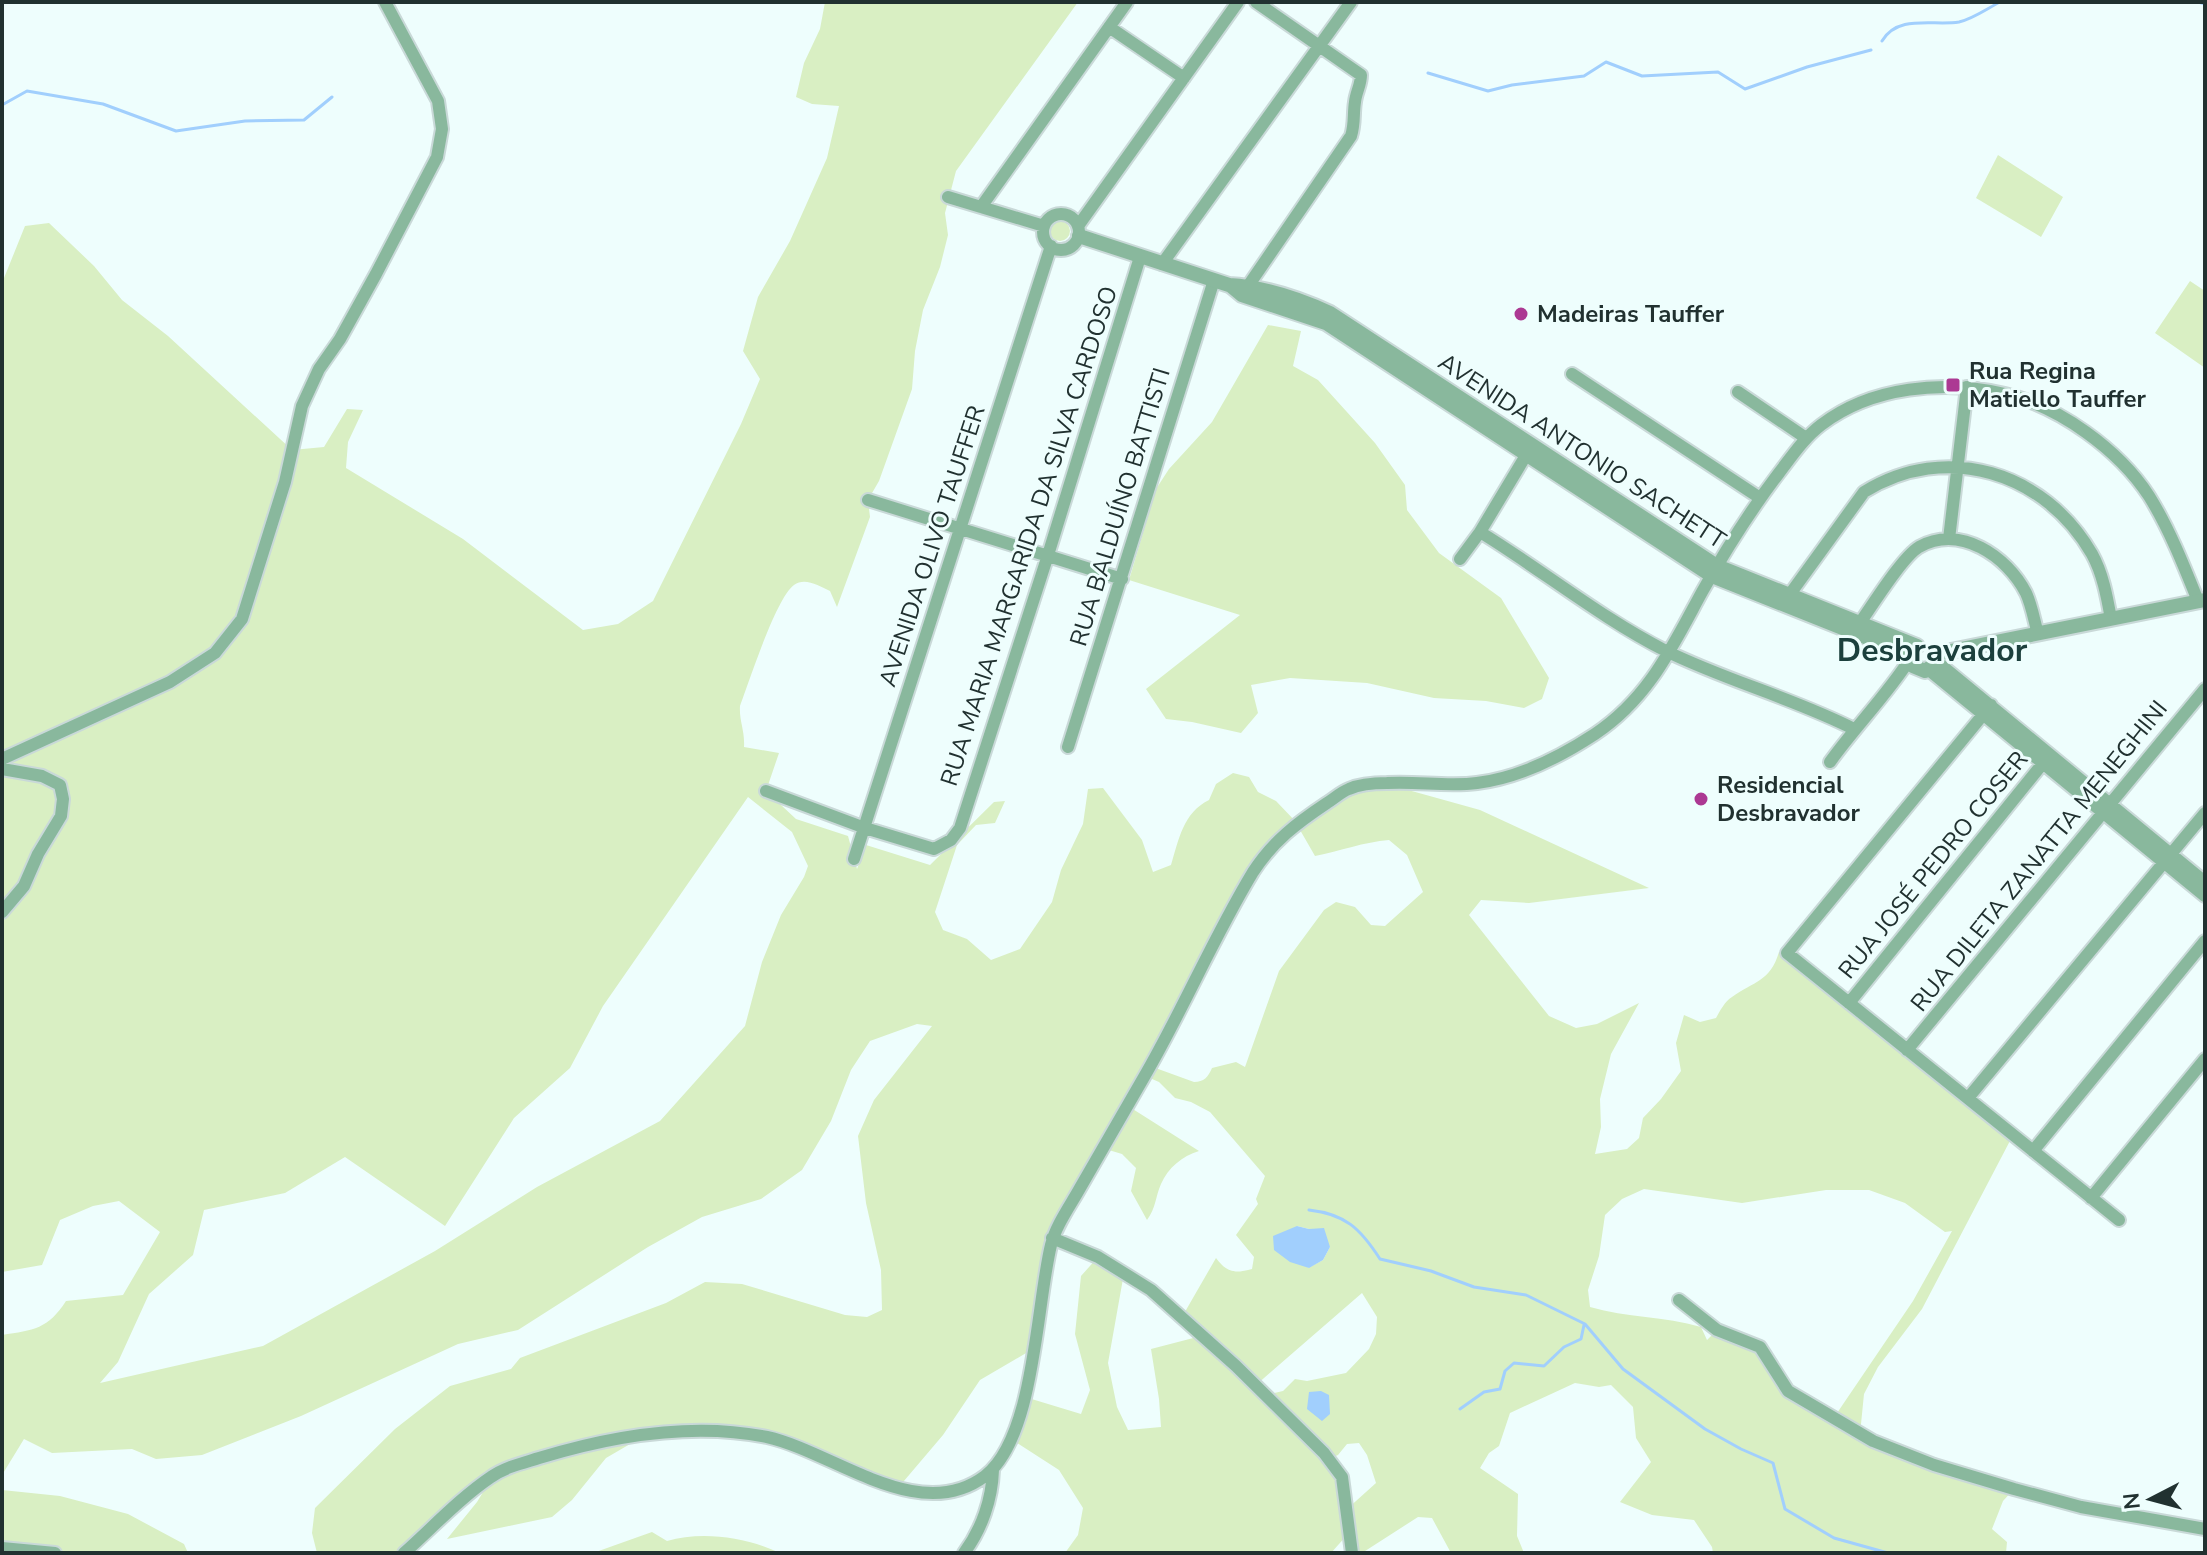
<svg xmlns="http://www.w3.org/2000/svg" width="2207" height="1555" viewBox="0 0 2207 1555" font-family="'Nunito Sans',sans-serif">
	<rect width="100%" height="100%" fill="#eefefd"/>
	<!-- green -->
	<path fill="#d9efc3" fill-rule="evenodd" d="M825 2H1078L956 171 945 213 948 235 940 267 923 310 915 351 912 389 879 481 868 500 870 517 837 607 830 591C819 586 805 577 794 585 776 598 749 682 740 706 739 721 745 730 744 747L779 753 766 791 796 819 848 836 857 869 866 845 930 865 994 802 1005 801 995 823 976 825 957 845 935 912 943 930 967 939 991 960 1020 949 1052 902 1061 870 1083 824 1088 789 1103 788 1142 840 1153 872 1171 865C1179 839 1183 813 1209 800L1216 784 1233 773 1249 777 1258 792 1276 801 1297 823 1350 788 1383 783 1480 810 1649 888 1529 903 1481 900 1469 915 1549 1016 1576 1028 1597 1024 1639 1003 1611 1054 1600 1099 1601 1127 1595 1154 1627 1149 1639 1138 1643 1118 1661 1099 1681 1071 1676 1043 1684 1015 1700 1022 1716 1018C1720 1011 1725 1001 1732 997 1754 981 1770 982 1779 952L2012 1137 1922 1309 1878 1367 1864 1394 1860 1434 2014 1489 2003 1501 1992 1529 2007 1542 2006 1553H1713L1712 1547 1694 1520 1652 1515 1620 1502 1651 1462 1636 1438 1633 1407 1611 1385 1599 1387 1575 1383 1510 1413 1499 1446 1489 1453 1480 1468 1518 1494 1517 1536 1524 1553H1451L1432 1518 1418 1517 1362 1553H1352L1347 1535 1331 1553H1065L1078 1535 1083 1508 1059 1470 1011 1439 1025 1397 1081 1414 1090 1390 1075 1334 1081 1276 1098 1257 1124 1273 1108 1363 1117 1407 1128 1430 1161 1427 1159 1399 1151 1349 1201 1336 1182 1317 1216 1258C1226 1272 1235 1274 1252 1269L1254 1257 1236 1235 1258 1204 1256 1199 1265 1176 1210 1112 1191 1102 1175 1098 1159 1082 1145 1076 1128 1106 1199 1151C1182 1156 1168 1168 1161 1184 1155 1198 1156 1208 1147 1220L1131 1191 1136 1168 1122 1154 1102 1148 1052 1238 1033 1349 980 1380 943 1435 898 1488 765 1437 649 1433 606 1458 572 1500 552 1517 447 1539 477 1502 491 1479 404 1553H317L312 1533 315 1508 395 1429 450 1386 511 1369 520 1358 666 1303 705 1282 742 1284 845 1315 867 1317 882 1310 881 1270 866 1203 858 1136 874 1100 932 1026 917 1024 870 1041 851 1070 831 1121 802 1170 761 1199 702 1217 648 1247 518 1330 458 1344 301 1416 202 1455 156 1459 132 1449 52 1453 24 1439 2 1475V1335C34 1330 48 1329 66 1301L123 1295 160 1232 119 1201 93 1206 60 1220 42 1265 2 1272V283L25 226 49 223 94 266 122 300 168 336 292 450 324 447 347 409 363 410 348 442 346 468 463 539 583 630 618 624 653 601 741 424 760 379 743 351 758 297 790 241 827 158 839 106 812 104 796 97 804 63 820 29ZM748 797 792 832 808 866 804 877 781 915 762 962 745 1026 660 1121 537 1187 435 1251 263 1346 100 1383 118 1362 149 1294 193 1255 204 1210 285 1193 345 1157 445 1226 514 1118 570 1068 603 1006ZM1296 823 1315 856C1340 851 1364 842 1389 840L1407 855 1423 892 1385 926 1371 925 1355 907 1336 902 1324 910 1279 971 1245 1067 1236 1062 1212 1068C1208 1077 1204 1082 1194 1082L1150 1066 1278 838ZM1644 1189 1742 1203 1826 1190H1869L1905 1203 1945 1232 1952 1231 1913 1301 1833 1419 1788 1391 1760 1347 1717 1330 1707 1340 1701 1327C1664 1316 1627 1318 1590 1307L1588 1290 1599 1256 1605 1215 1622 1199ZM1297 1226 1309 1229 1330 1247 1323 1260 1308 1268ZM1362 1293 1377 1317 1376 1334 1369 1349 1346 1373 1307 1381 1295 1379 1283 1391 1266 1395 1256 1385ZM1359 1443 1367 1455 1376 1483 1346 1510 1342 1477 1329 1459 1338 1455 1347 1444Z
		M1998 155 2063 197 2041 237 1976 198Z
		M1050 231a10 10 0 1 1 20 0a10 10 0 1 1-20 0Z
		M2190 281 2205 291V368L2155 333Z
		M1268 325 1301 331 1293 366 1318 380 1375 443 1405 485 1407 510 1439 553 1501 598 1549 678 1542 699 1524 708 1486 701 1434 698 1367 683 1290 678 1251 685 1258 713 1241 733 1192 722 1166 719 1146 689 1240 615 1129 580 1156 489 1169 469 1212 422Z
		M2 1490 60 1496 128 1514 184 1544 188 1553H2Z
		M652 1532 667 1541C702 1531 746 1537 780 1553H593Z"/>
	<!-- water -->
	<path fill="#a1cffd" d="M1297 1226 1309 1229 1324 1228 1330 1247 1323 1260 1309 1268 1290 1262 1274 1250 1273 1236Z
		M1321 1391 1329 1395 1330 1414 1322 1421 1307 1409 1309 1392Z"/>
	<g fill="none" stroke-linecap="round" stroke-linejoin="round">
		<!-- stream -->
		<path stroke="#a1cffd" stroke-width="3" d="M2198 2 2205 4
			M1882 41C1898 14 1933 26 1959 22 1973 19 1988 8 2000 2
			M1428 73 1488 91 1512 85 1584 76 1606 62 1642 76 1718 72 1745 89 1807 67 1871 50
			M2 105 27 91 103 104 176 131 245 121 304 120 332 97
			M1309 1210C1345 1214 1360 1228 1380 1259L1431 1271 1474 1287 1526 1295 1585 1324 1623 1369 1705 1429 1741 1449 1773 1463 1785 1509 1834 1538 1888 1553
			M1460 1409 1484 1392 1500 1389 1505 1371 1514 1363 1544 1366 1564 1347 1581 1339 1584 1325"/>
		<defs>
			<path id="minor" d="M1109 27 1184 78
				M948 197 1044 226
				M981 207 1127 2
				M1043 232a18 18 0 1 1 36 0a18 18 0 1 1-36 0Z
				M1078 226 1238 2
				M1162 264 1351 2
				M1244 292 1351 136C1355 124 1353 114 1355 102 1356 92 1361 85 1361 75L1256 2
				M1572 374 1760 498
				M1738 392 1806 438
				M868 500 1122 579
				M1480 532C1542 570 1601 618 1666 651 1727 681 1793 698 1854 729
				M1949 539 1967 387
				M1460 559 1480 532 1531 447
				M1785 601 1864 492C1946 441 2045 472 2092 554 2103 574 2107 597 2111 619
				M1855 630C1869 611 1901 558 1919 547 1960 524 2007 556 2026 593 2032 606 2034 620 2038 634
				M1936 661 2205 882
				M1929 670 2205 896
				M1991 705 1787 953 2119 1220
				M1068 747 1214 280
				M2 759 170 682 215 653 242 619 285 482 302 406 319 369 340 339 376 274 437 157 442 129 438 101 385 2
				M1830 762C1855 727 1886 696 1910 659
				M2 769 42 776 60 785 63 799 61 816 38 854 24 886 2 912
				M766 791 865 828 934 849 951 840 960 828 1048 555 1140 257
				M854 859 1051 246
				M1849 1003 2048 757
				M1907 1050 2205 689
				M1968 1098 2205 813
				M2033 1151 2205 941
				M2091 1198 2205 1059
				M1052 1238 1098 1257 1151 1290 1236 1366 1324 1453 1342 1477 1352 1553
				M1679 1300 1717 1330 1760 1347 1788 1391 1873 1441 1934 1465 2014 1489 2081 1507 2205 1529
				M2 1548 55 1553
				M404 1553C432 1528 460 1498 491 1477 505 1467 523 1463 539 1458 611 1436 693 1422 767 1437 834 1452 919 1526 985 1476 1035 1437 1036 1306 1051 1245 1056 1225 1070 1206 1080 1188 1101 1151 1123 1114 1144 1077 1183 1010 1213 938 1253 872 1273 841 1297 823 1327 803 1335 798 1341 792 1349 789 1360 784 1376 783 1387 783 1417 781 1448 787 1477 783 1519 778 1560 757 1595 734 1649 698 1672 647 1702 592 1725 551 1750 511 1779 473 1792 456 1804 438 1821 425 1872 386 1944 380 2005 394 2059 406 2119 450 2149 496 2169 528 2184 566 2198 601
				M964 1553C982 1529 992 1499 993 1470"/>
			<path id="tertiary" d="M1079 236 1229 285C1263 287 1300 299 1330 313L1717 566 1917 646
				M1230 285 1242 295 1326 323 1712 576 1910 655
				M1936 654 2205 600
				M1910 655 1913 666 1925 671 1935 664 1936 654"/>
		</defs>
		<!-- minor casing -->
		<use href="#minor" stroke="#c9d9d8" stroke-width="16"/>
		<!-- tertiary casing -->
		<use href="#tertiary" stroke="#c9d9d8" stroke-width="18"/>
		<!-- minor -->
		<use href="#minor" stroke="#89b89d" stroke-width="12"/>
		<!-- tertiary -->
		<use href="#tertiary" stroke="#89b89d" stroke-width="14"/>
	</g>
	<!-- markers -->
	<g fill="#ac3993" stroke="#eefefd" stroke-width="3">
		<circle cx="1521" cy="314" r="8"/>
		<rect x="1945" y="377" width="16" height="16" rx="4"/>
		<circle cx="1701" cy="799" r="8"/>
	</g>
	<g text-anchor="middle" stroke-width="6" stroke-linejoin="round" paint-order="stroke">
		<!-- poi labels -->
		<g font-size="24" font-weight="bold" fill="#213130" stroke="#eefefd" text-anchor="start">
			<text x="1537" y="322">Madeiras Tauffer</text>
			<text x="1969" y="379">Rua Regina<tspan x="1969" dy="28">Matiello Tauffer</tspan></text>
			<text x="1717" y="793">Residencial<tspan x="1717" dy="28">Desbravador</tspan></text>
		</g>
		<!-- street labels -->
		<g font-size="24" fill="#213130" stroke="#eefefd">
			<text transform="translate(1582 451) rotate(33)" y="8">AVENIDA ANTONIO SACHETT</text>
			<text transform="translate(1120 507) rotate(-73)" y="8">RUA BALDUÍNO BATTISTI</text>
			<text transform="translate(1029 536) rotate(-72)" y="8">RUA MARIA MARGARIDA DA SILVA CARDOSO</text>
			<text transform="translate(932 546) rotate(-72)" y="8">AVENIDA OLIVO TAUFFER</text>
			<text transform="translate(2039 856) rotate(-51)" y="8">RUA DILETA ZANATTA MENEGHINI</text>
			<text transform="translate(1933 865) rotate(-51)" y="8">RUA JOSÉ PEDRO COSER</text>
		</g>
		<!-- district labels -->
		<g font-size="32" font-weight="bold" fill="#1c403d" stroke="#eefefd">
			<text x="1932" y="661">Desbravador</text>
		</g>
	</g>
	<!-- border -->
	<rect width="2207" height="1555" fill="none" stroke="#213130" stroke-width="8"/>
	<!-- north arrow -->
	<g transform="translate(2151 1499) rotate(264)" stroke="#eefefd" stroke-width="6" paint-order="stroke">
	<path d="M0-6L14 30L0 20L-14 30Z" fill="#213130"/>
	<text y="-12" font-size="22" font-weight="bold" text-anchor="middle" fill="#213130">N</text>
	</g>
</svg>
